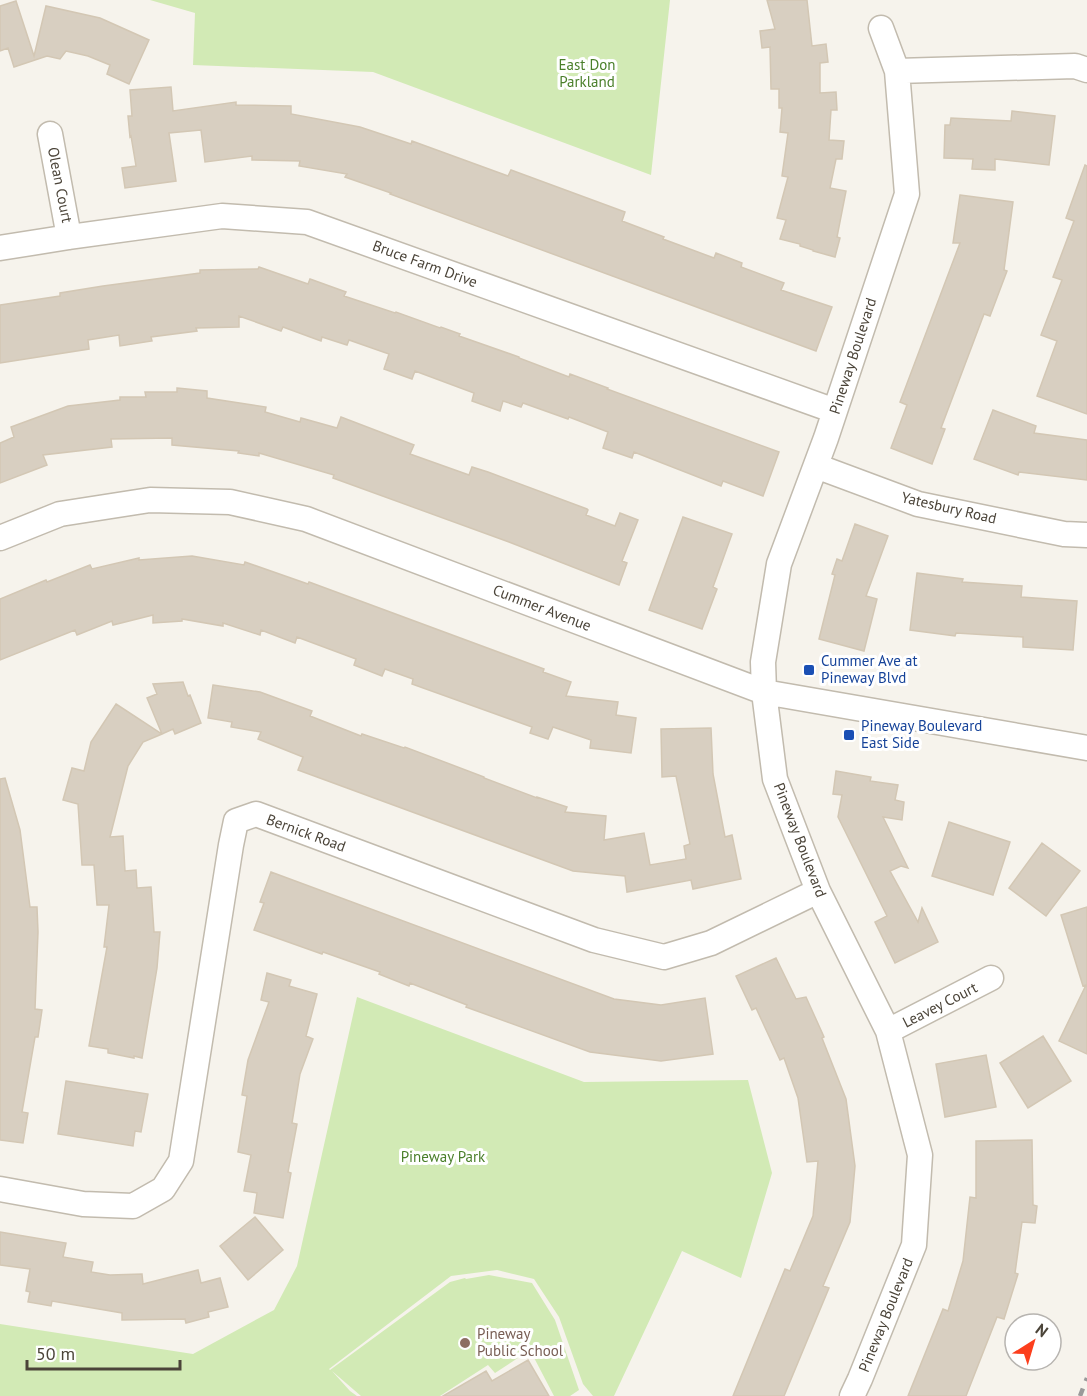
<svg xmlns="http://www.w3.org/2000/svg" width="1087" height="1396" viewBox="0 0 1087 1396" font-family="'PT Sans',sans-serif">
	<rect width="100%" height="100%" fill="#f6f3ec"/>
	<!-- green -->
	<path fill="#d2eab5" d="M150 0H670L651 175 373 72 193 65 195 13Z
		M357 997 584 1082 748 1080 772 1173 741 1278 682 1251 614 1396H593L583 1384 559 1317 534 1279 497 1270 451 1276 329 1369 330 1370 450 1282 465 1278 466 1279 489 1275 532 1283 555 1320 579 1390 570 1396H554L530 1350 495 1373 488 1365 440 1396H361L332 1371 350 1391 357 1396H0V1324L193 1354 274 1310 297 1266Z"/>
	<!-- building -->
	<path fill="#d8cfc1" stroke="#d3c7b4" stroke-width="1.5" d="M767 0H807L812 46 826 44 828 62 820 63V93L836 92 837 110H831L829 140 844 141 842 159H836L830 188 846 191 837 237 840 238 835 257 813 251V250L800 246V244L780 239 786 220 777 218 788 177 782 176 788 133 780 132 782 108H779V89H771L770 47 762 48 760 31 775 29Z
		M16 1 34 56 46 6 100 18 149 40 129 84 107 74 110 65 88 56 66 51 60 59 47 56 14 67 8 48 0 51V6Z
		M171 87 173 111 236 102V105L291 106V114L360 127 411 144 412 141 508 176 511 170 625 212 622 221 664 237 663 239 714 258 716 253 742 263 741 267 784 283 781 290 832 307 816 351 390 194 391 193 345 177 347 174 299 166 300 161 252 160V156L205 162 201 130 169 133 176 181 125 188 122 168 136 166 131 136 130 137 128 116H132L130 90Z
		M1012 111 1055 116 1049 165 995 159V170L972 169 973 159 944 158 945 125H950L951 118 1011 121Z
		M1085 165 1087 166V414L1037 396 1057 341 1041 335 1062 280 1053 277 1074 221 1066 218Z
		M960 195 1013 202 1004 270 1007 271 990 316 984 314 941 428 945 429 932 464 891 448 907 405 900 402 960 243H953Z
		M259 267 308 284 310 279 346 292 344 296 395 313 396 312 440 328 441 327 460 334 459 336 519 357V358L569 377 570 374 608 388 607 389 779 452 763 496 723 481 721 486 634 452 632 458 603 448 608 432 569 417 568 419 523 403 521 407 503 401 500 411 472 401 474 393 415 371 412 379 384 369 389 354 349 340 347 345 322 337 321 341 283 327 281 331 239 316V327L196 328 197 331 151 337 152 341 120 346 119 335 88 340 89 349 0 363V305L60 296V293L103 286 200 273V270L258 269Z
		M177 388 207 391V398L266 407 265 412 300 422 301 418 337 428 341 417 414 445 410 454 469 475 472 467 488 472 587 509 588 510 586 515 615 526 620 513 638 520 622 561 627 563 619 585 509 542 333 478 334 475 259 453V456L238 453 239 451 172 445V438L111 439 112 447 43 455 47 465 0 483V443L14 437 11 427 68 406 120 400V397H146L145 392H177Z
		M993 410 1036 426 1034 433 1087 440V480L1019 472 1018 475 974 459Z
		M683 517 732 534 713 587 717 589 702 629 649 610Z
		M855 524 888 536 866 596 877 599 864 651 819 639 835 575 832 574 837 559 842 561Z
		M192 556 244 565 245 562 308 584 309 582 544 669 543 672 571 682 566 696 618 702 616 715 636 718 631 753 590 748 591 740 553 727 548 739 530 733 532 727 412 684 413 679 385 669 382 676 354 665 356 659 297 637 295 643 261 630 260 635 223 623V626L182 619V621L153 623V615L113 625 112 621 77 635 75 630 0 660V599L46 580 47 582 90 565 92 569 139 558V560Z
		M917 573 963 579 962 582 1022 586 1021 597 1077 601 1073 650 1023 647V637L956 633 955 636 910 630Z
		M183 682 188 696 190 695 201 723 175 734 173 729 162 734 147 698 157 694 153 684Z
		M213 685 260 692 312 711 310 716 361 736 362 734 404 748 405 747 484 777V778L537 798V797L567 807 565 812 606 816 604 840 644 833 650 865 686 859 684 846 690 844 676 776 662 777 661 729 711 728 713 774 725 837 732 835 741 879 693 889 691 880 627 892 625 876 573 871 298 770 303 757 258 739 261 732 231 727 232 722 208 718Z
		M116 704 162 734 143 742 128 766 110 837 123 836 125 871 136 870 137 888 151 887 154 932H160L157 968 142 1058 134 1056V1058L108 1053V1049L89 1046 107 947H104L109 905H97L94 865H82L78 804 63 800 72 768 84 771 91 742Z
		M836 771 871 777 870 781 898 785 895 800 904 802 902 820 883 817 908 868 901 866 890 871 918 922 922 908 938 942 895 963 875 922 887 916 838 817 842 795 833 794Z
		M5 778 20 830 30 907H37L38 932 35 1009 42 1010 38 1037H35L22 1112 28 1113 23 1143 0 1140V779Z
		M949 822 1010 842 993 895 932 876Z
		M1042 843 1080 871 1046 916 1009 888Z
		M271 872 614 999 661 1005 705 998 713 1054 661 1061 590 1052 466 1007 467 1005 410 983 409 986 379 974 380 972 323 952 322 954 254 930 264 903 260 902Z
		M1087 907V1054L1059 1041 1086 985 1083 986 1061 915Z
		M776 958 796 999 806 997 824 1037 822 1038 846 1099 855 1166 850 1222 823 1286 829 1288 784 1396H733L785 1269 790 1271 813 1216 818 1161 807 1162 798 1098 784 1058 780 1060 756 1008 752 1010 736 976Z
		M267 973 291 980 289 986 317 994 306 1036 313 1039 300 1074 292 1123 297 1124 288 1172 291 1173 283 1218 254 1213 257 1193 244 1191 251 1155 238 1152 247 1096 242 1095 248 1060 269 1002 261 1000Z
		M1043 1036 1071 1081 1028 1108 1000 1063Z
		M986 1055 996 1107 945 1117 936 1064Z
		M66 1081 148 1094 141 1132 135 1131 133 1146 58 1134Z
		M1032 1140 1033 1205 1037 1206 1035 1223 1022 1222 1015 1273 1018 1274 1004 1319 997 1317 966 1396H908L943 1309 948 1311 963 1261 970 1197 976 1198V1141Z
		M255 1217 283 1250 248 1280 220 1246Z
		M0 1232 66 1243 63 1257 93 1262 91 1272 110 1275 142 1274 143 1284 198 1270 201 1283 220 1278 228 1307 208 1312 209 1317 186 1323 185 1319 122 1320V1313L52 1301 51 1306 28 1302 30 1292 26 1291 30 1269 0 1265Z
		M528 1360 549 1396H443L486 1371 492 1381Z"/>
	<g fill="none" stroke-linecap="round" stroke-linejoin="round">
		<defs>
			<path id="minor" d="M897 71 1075 66 1087 70
				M50 134 69 237
				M0 248 69 237 222 216 307 222 835 411
				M816 466 918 504 1064 534 1087 535
				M0 538 60 514 150 500 230 502 306 519 764 692 1087 748
				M888 1031 991 978
				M0 1189 83 1204 133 1206 163 1189 181 1161 231 845 236 821 256 814 594 940 664 957 711 943 818 891
				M852 1396 860 1379 914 1245 920 1155 888 1031 818 891 775 779 764 692 763 662 779 564 826 438 907 194 897 71 881 28"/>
		</defs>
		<!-- minor casing -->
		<use href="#minor" stroke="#c2bbae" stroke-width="27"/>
		<!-- minor -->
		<use href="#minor" stroke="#fff" stroke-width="24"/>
		<!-- rail -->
		<path stroke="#9a9a9a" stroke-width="4.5" stroke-dasharray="8 8" stroke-linecap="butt" d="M1080 1396 1087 1378"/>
	</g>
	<!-- markers -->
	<g fill="#1a4fb4" stroke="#fff" stroke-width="2">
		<rect x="803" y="664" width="12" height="12" rx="3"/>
		<rect x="843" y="729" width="12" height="12" rx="3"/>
	</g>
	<circle fill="#8d6e63" stroke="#fff" stroke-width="2" cx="465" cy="1343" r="6"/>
	<g text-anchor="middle" stroke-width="6" stroke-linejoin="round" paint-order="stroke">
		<!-- park labels -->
		<g font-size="15" fill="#4a7f2a" stroke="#fff">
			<text x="587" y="70">East Don<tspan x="587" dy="17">Parkland</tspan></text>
			<text x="443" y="1162">Pineway Park</text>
		</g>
		<!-- street labels -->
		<g font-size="15" fill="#4b4439" stroke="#fff">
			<text transform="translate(60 185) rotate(79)" y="5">Olean Court</text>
			<text transform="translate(425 264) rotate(20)" y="5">Bruce Farm Drive</text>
			<text transform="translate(853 356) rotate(-72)" y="5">Pineway Boulevard</text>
			<text transform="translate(949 508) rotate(13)" y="5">Yatesbury Road</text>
			<text transform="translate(542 608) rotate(21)" y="5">Cummer Avenue</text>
			<text transform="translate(306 833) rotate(20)" y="5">Bernick Road</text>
			<text transform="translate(800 840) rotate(69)" y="5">Pineway Boulevard</text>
			<text transform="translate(940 1005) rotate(-27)" y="5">Leavey Court</text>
			<text transform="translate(886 1315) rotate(-68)" y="5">Pineway Boulevard</text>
		</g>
		<!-- transit labels -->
		<g font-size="15" fill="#164399" stroke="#fff" text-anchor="start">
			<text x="821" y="666">Cummer Ave at<tspan x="821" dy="17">Pineway Blvd</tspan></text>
			<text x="861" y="731">Pineway Boulevard<tspan x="861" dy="17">East Side</tspan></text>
		</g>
		<!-- education labels -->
		<g font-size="15" fill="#785e54" stroke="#fff" text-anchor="start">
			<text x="477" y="1339">Pineway<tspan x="477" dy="17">Public School</tspan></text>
		</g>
	</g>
	<!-- north arrow -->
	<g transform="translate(1033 1342) rotate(37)"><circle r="28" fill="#ffffff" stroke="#b7b4b0" stroke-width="1.5"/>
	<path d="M0-4.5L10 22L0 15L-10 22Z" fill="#fc3f1d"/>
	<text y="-9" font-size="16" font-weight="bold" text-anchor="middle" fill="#4b4439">N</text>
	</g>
	<!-- scale -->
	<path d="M27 1360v9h153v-9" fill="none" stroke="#4b4439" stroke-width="3"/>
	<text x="36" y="1360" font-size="18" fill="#4b4439" stroke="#ffffff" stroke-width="4.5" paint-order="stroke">50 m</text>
</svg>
